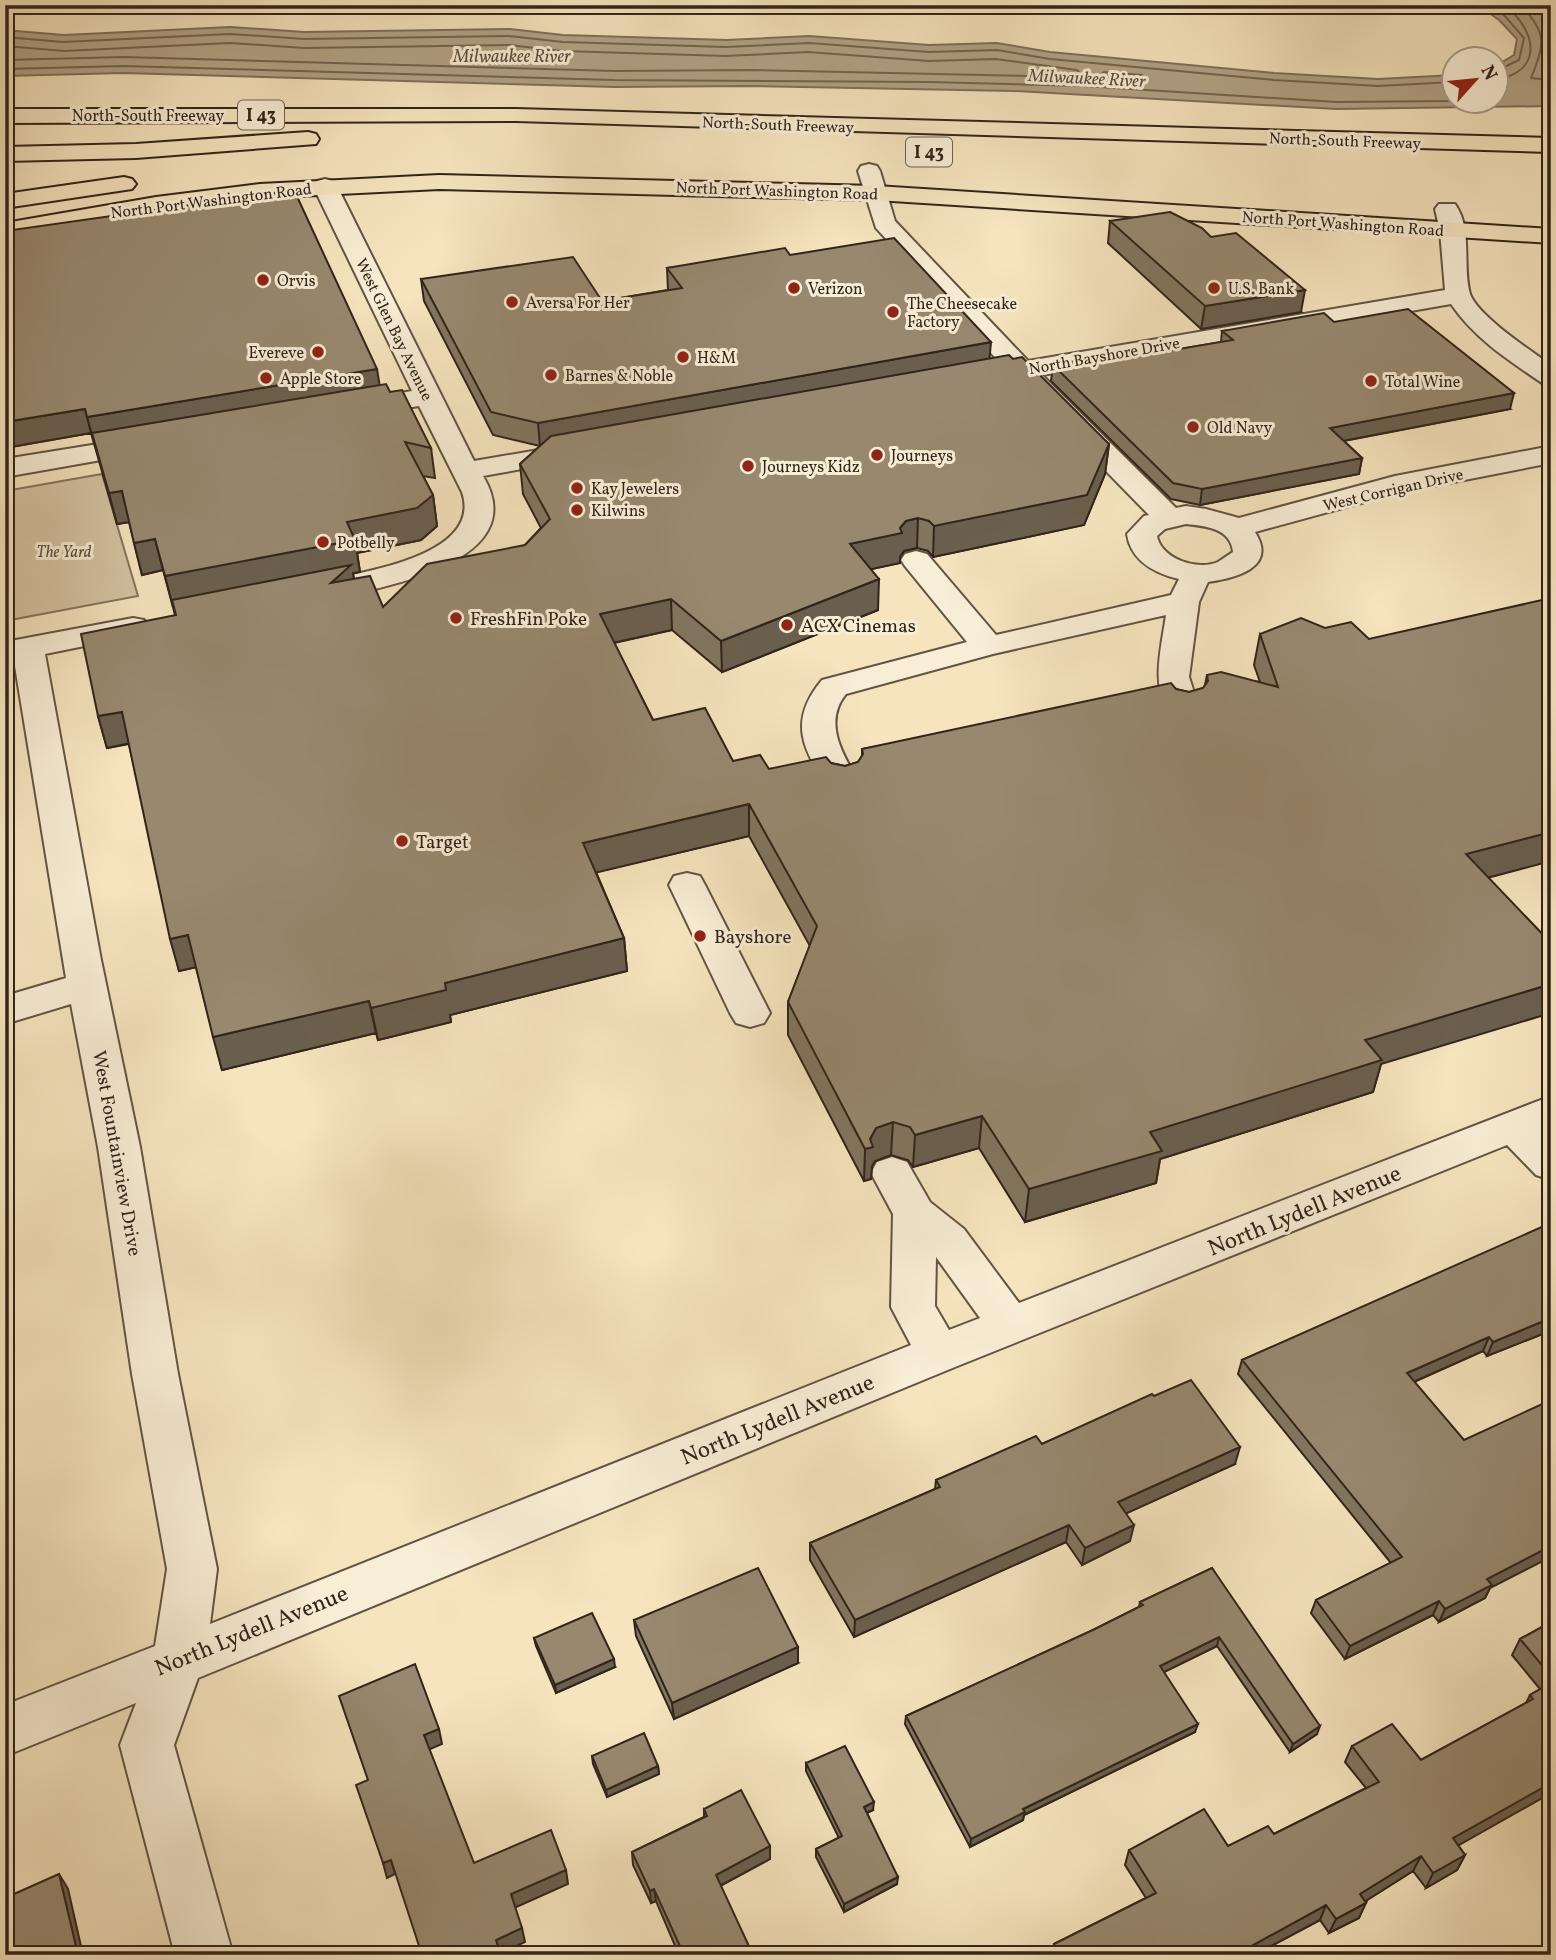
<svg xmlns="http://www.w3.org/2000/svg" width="1556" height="1960" viewBox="0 0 1556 1960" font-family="Vollkorn,serif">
	<rect width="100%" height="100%" fill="#f5e4be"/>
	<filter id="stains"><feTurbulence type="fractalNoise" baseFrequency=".00286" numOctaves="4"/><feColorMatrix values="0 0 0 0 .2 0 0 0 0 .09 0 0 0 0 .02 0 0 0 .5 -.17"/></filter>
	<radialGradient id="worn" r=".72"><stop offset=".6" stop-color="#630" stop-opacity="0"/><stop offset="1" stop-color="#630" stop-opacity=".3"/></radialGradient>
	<!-- green -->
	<path fill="#d4c3a2" stroke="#82745e" stroke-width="2" d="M102 474 138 596 5 621V491Z"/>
	<!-- water -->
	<path fill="#b2a386" stroke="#7e705b" stroke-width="2" d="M1478 5H1551V106L1337 109 1014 91 751 86 614 87 123 73 5 76V30L64 35 230 27 304 32 510 29 563 35 727 40 809 36 929 45 997 43 1050 52 1274 73 1378 79 1454 75V102H1496L1497 65 1514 55 1517 39 1499 20Z"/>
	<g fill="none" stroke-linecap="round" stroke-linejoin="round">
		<!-- shore -->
		<path stroke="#726450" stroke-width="2" d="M1490 5 1504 15 1524 38 1519 60 1496 71
			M1521 5C1547 34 1545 43 1531 78L1551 80
			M5 37 63 42 230 34 304 39 509 36 563 42 726 47 809 43 929 52 997 50 1050 59 1274 80 1378 86 1454 82
			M5 46 64 51 230 43 304 48 509 45 562 51 726 56 808 52 929 61 996 59 1077 70 1080 73 1076 77 752 70 615 71 124 57 5 60
			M5 69 123 66 614 80 930 82 1084 86 1337 102 1454 101
			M1104 72 1142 75 1145 79 1142 82 1103 79 1100 75Z
			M1496 80C1545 70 1536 31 1505 5"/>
		<defs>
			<path id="minor" d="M869 164 877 166 880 171 895 221 1028 361 1445 290 1440 231 1435 209 1439 204H1455C1473 229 1462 266 1470 294 1478 316 1531 351 1551 365V385L1542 383C1508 360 1474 338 1451 304L1042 375 1176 508 1186 506 1206 509 1239 518 1395 476 1551 446V463L1398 493 1255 532C1278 568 1235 578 1208 582L1199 602 1189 677 1200 711 1195 718 1183 721 1171 718C1150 687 1161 650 1166 615L993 654 846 694C822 723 844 757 860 784L855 792 843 795 831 792C803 750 787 722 822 680L967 642 905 566 901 560 905 554 916 551 927 554 996 635 1171 595 1179 579C1154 573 1131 561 1127 534L1144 516 1149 515 1016 379 981 386 972 384 968 378 972 372 1003 366 876 228 858 171 861 166ZM1186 524C1205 526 1231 528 1233 552 1228 555 1223 559 1218 562 1198 571 1161 559 1157 536L1165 529Z
				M325 179 333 181 337 186 474 461 573 444 583 446 587 452 583 458 573 460 483 476C536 564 374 590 319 600L308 598 304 591 308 584C349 574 485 559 462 492L419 406 356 416 346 414 342 408 346 402 412 391 313 186 317 181Z
				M148 436 158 438 162 444 158 450 5 477V459Z
				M133 618 144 620 149 627 144 634 45 654 101 960 140 1147 178 1374 217 1569 210 1624 911 1345 891 1307 893 1214 871 1173 877 1162 892 1157 907 1162 930 1202 964 1229 1019 1303 1551 1096V1128L1543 1131 1551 1138V1180L1536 1175 1507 1145 955 1367 198 1678 174 1745 233 1955H175L120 1745 136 1703 5 1756V1705L155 1646 167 1569 132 1374 98 1147 71 1004 5 1024V996L66 978 14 660 5 662V642ZM936 1257 980 1318 949 1330 935 1306Z
				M687 873 700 876 705 885 770 1013 764 1023 750 1027 736 1023 730 1013 669 885 674 876Z"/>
			<path id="major" d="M439 175 876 186 1551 229V243L876 200 439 189 260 198 156 211 5 237V223L156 197 260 184Z
				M124 177 132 179 136 184 132 189 5 208V194Z"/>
			<path id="highway" d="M5 109H516L1551 138V152L516 121 5 123Z
				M308 132 316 134 319 139 316 144 136 158 5 161V147L136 144Z"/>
		</defs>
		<!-- minor casing -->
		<use href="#minor" stroke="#625443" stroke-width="4"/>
		<!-- major casing -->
		<use href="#major" stroke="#31241a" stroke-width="4"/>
		<!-- highway casing -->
		<use href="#highway" stroke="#31241a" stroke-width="4"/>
		<!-- minor -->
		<use href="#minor" fill="#f8edd5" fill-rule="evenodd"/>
		<!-- major -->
		<use href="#major" fill="#f5e4be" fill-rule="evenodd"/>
		<!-- highway -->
		<use href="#highway" fill="#f5e4be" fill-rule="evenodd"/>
	</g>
	<!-- wall -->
	<path fill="#82755f" stroke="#31241a" stroke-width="2" d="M580 5H666V10L592 12V9L581 10Z
		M1110 221 1301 312 1201 329 1108 243Z
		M5 231 379 385 390 392 431 448 435 478 423 476 433 495 437 526 421 540 357 553 360 572 353 573 354 579 383 607 525 545 541 528 523 494 520 464 540 446 493 435 424 301 421 279 602 301 668 290 667 268 790 255 990 358 1109 444 1105 474 1084 525 933 557 928 551 917 548 904 551 900 557V563L871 569 878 610 722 672 672 630 614 643 653 720 733 761 769 769 831 763 845 766 858 762 862 756V749L1176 689 1189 692 1203 688 1205 685 1207 675 1260 682 1254 665 1260 634 1489 878 1381 1064 1373 1092 1160 1159 1156 1183 1025 1222 979 1148 913 1167 908 1160 891 1155 875 1161 872 1166 871 1179 864 1181 788 1035V1002L810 946 749 836 596 872 624 938 627 971 450 1015 451 1022 378 1040 376 1033 222 1070 196 967 179 971 129 744 107 748 98 716 175 615 173 607 163 570 142 575 129 522 117 524 91 433 5 448Z
		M1334 322 1510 409 1344 441 1362 458 1359 474 1200 505 1171 499 1051 381 1053 365 1127 356 1144 355 1221 342 1222 331Z
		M1551 1233V1339L1545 1333 1487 1356 1483 1351 1414 1382 1490 1588 1485 1598 1439 1622 1433 1615 1345 1659 1311 1613 1316 1600 1391 1563 1238 1374 1242 1360Z
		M1154 1396 1235 1464 1126 1513 1130 1541 1082 1565 1066 1542 854 1637 810 1560V1543L935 1489 936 1480 1042 1444Z
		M1212 1568 1317 1734 1290 1752 1217 1646 1164 1672 1195 1732 1024 1815 1023 1820 970 1847 905 1724 906 1716 1093 1630 1139 1607 1140 1602Z
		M634 1620 798 1663 674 1719 636 1636Z
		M1551 1622V1793L1458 1845 1465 1855 1457 1870 1426 1888 1413 1871 1365 1901 1359 1918 1329 1933 1320 1920 1254 1955H1051L1054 1944 1146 1898 1125 1865 1129 1850 1228 1846 1274 1834 1366 1788 1345 1762 1352 1746 1421 1760 1526 1703 1530 1695 1540 1689 1512 1655 1520 1639Z
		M534 1638 615 1667 556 1693 536 1646Z
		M592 1756 658 1766 659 1774 607 1797 593 1764Z
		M806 1763 873 1810 867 1813 897 1884 844 1912 816 1857V1849L839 1838 806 1771Z
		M704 1809 770 1846V1859L720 1886 753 1955H679L656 1901 651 1903 633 1865 632 1852 704 1817Z"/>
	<!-- shaded-wall -->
	<path fill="#6a5f4e" stroke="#31241a" stroke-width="2" d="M1305 290 1301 312 1201 329 1205 306Z
		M991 342 989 365 540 446 538 423Z
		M377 369 381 394 94 442 87 417Z
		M1514 393 1510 409 1327 444 1330 428Z
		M85 409 91 433 5 448V422Z
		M1109 444 1105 474 1084 525 933 557 934 526Z
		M1362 458 1359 474 1200 505 1202 489Z
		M122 491 130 522 117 524 109 493Z
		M433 495 437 526 421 540 357 553 360 572 353 573 356 596 331 583 339 576 173 607 165 576 347 522Z
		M918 518 917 548 904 551 900 557V563L849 574 850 544 900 528 906 521Z
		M155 539 163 570 142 575 134 543Z
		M879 579 878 610 722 672 721 641Z
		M671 599 672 630 603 645 600 614Z
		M122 712 131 743 107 748 98 716Z
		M749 804V836L586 875 583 843Z
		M1551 832V861L1457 886 1466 854Z
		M188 935 197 967 179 971 170 939Z
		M624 938 627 971 450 1015 451 1022 378 1040 371 1008 445 983Z
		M1551 984V1013L1381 1064 1373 1092 1160 1159 1156 1183 1025 1222 1029 1189 1150 1132 1365 1040Z
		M369 1001 376 1033 222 1070 213 1037Z
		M982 1116 979 1148 913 1167 915 1135Z
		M893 1122 891 1155 875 1161 872 1166 871 1179 864 1181 865 1149 876 1128Z
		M1551 1318 1545 1333 1487 1356 1493 1342Z
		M1489 1337 1483 1351 1402 1387 1407 1373Z
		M1240 1447 1235 1464 1114 1519 1118 1502Z
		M1069 1525 1066 1542 854 1637 855 1620Z
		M1134 1525 1130 1541 1082 1565 1085 1548Z
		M1551 1546V1557L1490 1588 1485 1598 1439 1622 1445 1609 1487 1579Z
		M1439 1601 1433 1615 1345 1659 1350 1646Z
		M1219 1637 1217 1646 1158 1675 1160 1666Z
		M798 1647V1663L674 1719 672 1703Z
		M614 1659 615 1667 556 1693 555 1685Z
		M1198 1724 1195 1732 1024 1815 1023 1820 970 1847 971 1839 1023 1809Z
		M1320 1726 1317 1734 1290 1752 1293 1744Z
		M439 1729 442 1744 428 1750 424 1735Z
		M658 1766 659 1774 607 1797 606 1790Z
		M1551 1783V1793L1445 1853 1453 1838Z
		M874 1802 873 1810 864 1814V1807Z
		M770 1846V1859L716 1888V1875Z
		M1465 1855 1457 1870 1426 1888 1433 1873Z
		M1421 1856 1413 1871 1353 1909 1360 1894Z
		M391 1860 395 1874 387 1878 383 1863Z
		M566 1870 568 1884 514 1908 511 1894Z
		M59 1874 68 1889 83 1955H78Z
		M898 1877 897 1884 844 1912V1904Z
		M654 1889 656 1901 651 1903 650 1891Z
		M1366 1903 1359 1918 1329 1933 1336 1919Z
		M1326 1905 1320 1920 1254 1955H1235Z
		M522 1928 525 1942 499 1954 496 1940Z"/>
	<!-- building -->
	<path fill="#97886f" stroke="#31241a" stroke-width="2" d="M294 190 377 369 87 417 85 409 5 422V231Z
		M1170 212 1202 228 1211 237 1236 233 1305 290 1205 306 1110 221Z
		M894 238 991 342 538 423 491 412 421 279 573 257 602 301 682 288 667 268 785 248 790 255Z
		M1408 309 1514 393 1330 428 1362 458 1202 489 1173 483 1053 365 1124 352 1127 356 1142 353 1144 355 1233 340 1222 331 1324 313 1334 322Z
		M1009 355 1013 359 1022 357 1109 444 1087 495 934 526 929 521 918 518 906 521 900 528 902 533 850 544 879 579 721 641 671 599 600 614 653 720 705 708 733 761 760 755 769 769 826 757 831 763 845 766 858 762 863 754 862 749 1171 683 1176 689 1189 692 1203 688 1208 681 1207 675 1221 672 1278 687 1260 634 1301 618 1325 628 1351 622 1369 639 1551 598V832L1466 854 1551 943V984L1365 1040 1382 1060 1150 1132 1162 1151 1029 1189 982 1116 915 1135 910 1127 893 1122 876 1128 870 1139 873 1147 865 1149 788 1002 817 926 749 804 583 843 624 938 445 983 446 990 371 1008 369 1001 213 1037 188 935 170 939 122 712 98 716 81 634 176 615 172 600 351 565 331 583 370 576 383 607 427 564 525 545 550 519 520 464 551 436Z
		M386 384 390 392 402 390 431 448 405 442 433 495 417 508 347 522 355 540 165 576 155 539 134 543 122 491 109 493 92 433Z
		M1544 1226 1551 1233V1318L1493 1342 1489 1337 1407 1373 1464 1440 1551 1400V1546L1487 1579 1492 1585 1445 1609 1439 1601 1350 1646 1316 1600 1402 1557 1242 1360Z
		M1191 1380 1240 1447 1118 1502 1134 1525 1085 1548 1069 1525 855 1620 810 1543 940 1487 936 1480 1036 1436 1042 1444 1152 1394 1154 1396Z
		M758 1568 798 1647 672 1703 634 1620Z
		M1212 1568 1320 1726 1293 1744 1219 1637 1160 1666 1198 1724 1023 1809 1025 1812 971 1839 906 1716 1093 1630 1143 1605 1140 1602Z
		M592 1613 614 1659 555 1685 534 1638Z
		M1551 1622V1676L1520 1639Z
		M415 1664 439 1729 424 1735 474 1863 551 1830 566 1870 511 1894 522 1928 496 1940 501 1955H422L391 1860 383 1863 356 1785 368 1780 339 1696Z
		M1551 1683V1783L1453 1838 1465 1855 1433 1873 1421 1856 1360 1894 1366 1903 1336 1919 1326 1905 1235 1955H1059L1054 1944 1156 1893 1129 1850 1204 1809 1228 1846 1268 1826 1274 1834 1379 1782 1352 1746 1392 1724 1421 1760 1533 1699 1530 1695Z
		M644 1733 658 1766 606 1790 592 1756Z
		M845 1746 874 1802 864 1807 898 1877 844 1904 816 1849 842 1836 806 1763Z
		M741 1790 770 1846 716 1875 753 1955H684L654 1889 650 1891 632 1852 707 1816 704 1809Z
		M59 1874 78 1955H5V1898Z"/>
	<!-- markers -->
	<g fill="#8f2418" stroke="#f8edd5" stroke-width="2.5">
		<circle cx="263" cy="280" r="7"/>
		<circle cx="794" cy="288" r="7"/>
		<circle cx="1214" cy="288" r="7"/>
		<circle cx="512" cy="302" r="7"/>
		<circle cx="893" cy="312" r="7"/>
		<circle cx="318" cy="352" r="7"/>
		<circle cx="683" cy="357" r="7"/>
		<circle cx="551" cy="375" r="7"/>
		<circle cx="266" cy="378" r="7"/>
		<circle cx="1371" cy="381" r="7"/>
		<circle cx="1193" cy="427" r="7"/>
		<circle cx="877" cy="455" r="7"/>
		<circle cx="748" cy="466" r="7"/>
		<circle cx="577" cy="488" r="7"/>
		<circle cx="577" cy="510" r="7"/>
		<circle cx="323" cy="542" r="7"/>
		<circle cx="456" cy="618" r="7"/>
		<circle cx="787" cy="625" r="7"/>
		<circle cx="402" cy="841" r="7"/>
		<circle cx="700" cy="936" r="7"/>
	</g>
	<g text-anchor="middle" stroke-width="6" stroke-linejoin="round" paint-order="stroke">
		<!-- far-street labels -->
		<g font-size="16" fill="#31241a" stroke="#f8edd5">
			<text x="148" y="121">North-South Freeway</text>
			<text transform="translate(778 124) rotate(2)" y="6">North-South Freeway</text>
			<text transform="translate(1345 140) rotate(2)" y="6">North-South Freeway</text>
			<text transform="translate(777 190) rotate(2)" y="6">North Port Washington Road</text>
			<text transform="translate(211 200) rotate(-7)" y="6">North Port Washington Road</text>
			<text transform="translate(1343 223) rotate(4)" y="6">North Port Washington Road</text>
			<text transform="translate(395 329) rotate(64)" y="6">West Glen Bay Avenue</text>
			<text transform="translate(1104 355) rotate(-10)" y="6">North Bayshore Drive</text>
			<text transform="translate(1393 489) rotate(-13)" y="6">West Corrigan Drive</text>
		</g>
		<!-- far-poi labels -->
		<g font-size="16" fill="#31241a" stroke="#f8edd5" text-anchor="start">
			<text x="277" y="286">Orvis</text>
			<text x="808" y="294">Verizon</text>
			<text x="1228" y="294">U.S. Bank</text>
			<text x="526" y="308">Aversa For Her</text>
			<text x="907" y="309">The Cheesecake<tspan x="907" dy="18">Factory</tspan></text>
			<text x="304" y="358" text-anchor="end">Evereve</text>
			<text x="697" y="363">H&amp;M</text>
			<text x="565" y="381">Barnes &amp; Noble</text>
			<text x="280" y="384">Apple Store</text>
			<text x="1385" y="387">Total Wine</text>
			<text x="1207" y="433">Old Navy</text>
			<text x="891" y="461">Journeys</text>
			<text x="762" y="472">Journeys Kidz</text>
			<text x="591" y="494">Kay Jewelers</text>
			<text x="591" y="516">Kilwins</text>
			<text x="337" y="548">Potbelly</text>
		</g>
		<!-- far-park labels -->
		<g font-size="16" font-style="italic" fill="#5a4c3c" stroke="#f8edd5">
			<text x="64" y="557">The Yard</text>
		</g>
		<!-- far-water labels -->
		<g font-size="18" font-style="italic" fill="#5e5040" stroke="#f8edd5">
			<text x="512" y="62">Milwaukee River</text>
			<text transform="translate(1087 78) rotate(3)" y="6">Milwaukee River</text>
		</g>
		<!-- shield labels -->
		<g fill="#f8edd5" stroke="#6d6052" stroke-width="2">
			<rect x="238" y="100.5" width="46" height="29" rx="5"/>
			<rect x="906" y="137.5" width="46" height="29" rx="5"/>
		</g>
		<g font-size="18" font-weight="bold" fill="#31241a">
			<text x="261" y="121">I 43</text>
			<text x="929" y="158">I 43</text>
		</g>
		<!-- poi labels -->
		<g font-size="19" fill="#31241a" stroke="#f8edd5" text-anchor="start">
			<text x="470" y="625">FreshFin Poke</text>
			<text x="801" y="632">ACX Cinemas</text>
			<text x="416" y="848">Target</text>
			<text x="714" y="943">Bayshore</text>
		</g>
		<!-- street labels -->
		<g font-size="19" fill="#31241a" stroke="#f8edd5">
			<text transform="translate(118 1153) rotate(80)" y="7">West Fountainview Drive</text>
		</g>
		<!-- near-street labels -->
		<g font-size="23" fill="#31241a" stroke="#f8edd5">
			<text transform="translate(1304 1210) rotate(-22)" y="8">North Lydell Avenue</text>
			<text transform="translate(777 1419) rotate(-22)" y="8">North Lydell Avenue</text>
			<text transform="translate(251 1630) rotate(-22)" y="8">North Lydell Avenue</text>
		</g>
	</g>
	<!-- margin -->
	<rect width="1556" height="1960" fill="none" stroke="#f5e4be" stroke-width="28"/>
	<rect x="7" y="7" width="1542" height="1946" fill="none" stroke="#31241a" stroke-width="3.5"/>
	<rect x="14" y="14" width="1528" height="1932" fill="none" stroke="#31241a" stroke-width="2"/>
	<!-- north arrow -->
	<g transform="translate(1475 80) rotate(63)"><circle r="33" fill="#f8edd5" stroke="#a89d8a" stroke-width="2"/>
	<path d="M0-5L12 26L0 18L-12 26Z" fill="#8f2418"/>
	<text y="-10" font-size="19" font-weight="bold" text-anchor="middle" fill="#31241a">N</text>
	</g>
	<rect width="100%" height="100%" filter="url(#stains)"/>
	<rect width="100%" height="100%" fill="url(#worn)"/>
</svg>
